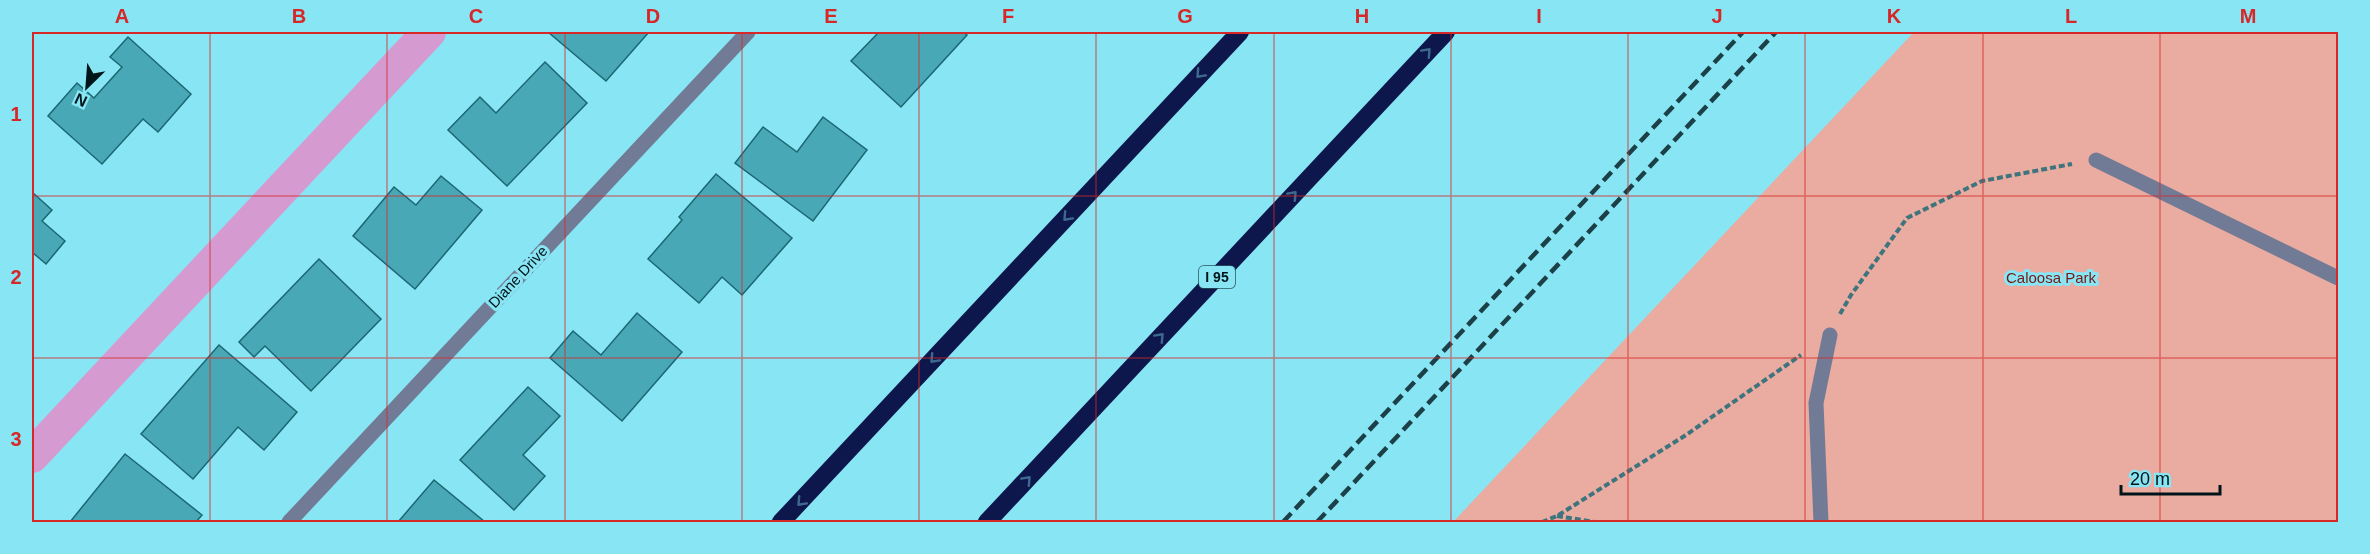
<svg xmlns="http://www.w3.org/2000/svg" width="2370" height="554" viewBox="0 0 2370 554" font-family="Arial,sans-serif">
	<rect width="100%" height="100%" fill="#88e5f4"/>
	<!-- green -->
	<path fill="#eaaba1" d="M1914 32H2338V522H1453Z"/>
	<g fill="none" stroke-linecap="round" stroke-linejoin="round">
		<!-- canal -->
		<path stroke="#d59bd0" stroke-width="34" d="M32 456 429 32"/>
	</g>
	<!-- building -->
	<path fill="#49a8b6" stroke="#1b6772" stroke-width="1.5" d="M548 32H649L606 81Z
		M879 32H963L967 35 901 107 851 61Z
		M128 37 191 94 158 132 143 119 102 164 48 116 77 83 94 98 122 67 110 57Z
		M545 62 587 103 507 186 448 130 480 97 496 113Z
		M823 117 867 150 813 221 735 163 763 127 797 152Z
		M716 174 792 238 742 295 722 277 699 303 648 259 682 220 679 217Z
		M441 176 482 210 415 289 353 236 394 187 416 205Z
		M32 192 52 210 42 221 65 241 46 264 32 252Z
		M319 259 381 319 311 391 265 346 254 357 239 342Z
		M637 313 682 352 622 421 550 358 573 331 601 355Z
		M219 345 297 412 264 450 238 427 193 479 141 434Z
		M528 387 560 416 523 455 545 476 514 510 460 460Z
		M125 454 202 515 196 522H70Z
		M434 480 485 522H398Z"/>
	<g fill="none" stroke-linecap="round" stroke-linejoin="round">
		<!-- path -->
		<path stroke="#3e747d" stroke-width="4" stroke-dasharray="6 3" stroke-linecap="butt" d="M1840 314 1851 295 1907 218 1982 181 2072 164
			M1557 516 1595 522
			M1542 522 1557 516 1686 435 1801 355"/>
		<!-- minor -->
		<path stroke="#717b96" stroke-width="15" d="M2096 160 2338 278
			M289 522 748 32
			M1821 522 1816 403 1830 335"/>
		<!-- highway -->
		<path stroke="#0d174b" stroke-width="18" d="M781 522 1240 32
			M987 522 1446 32"/>
		<!-- rail -->
		<path stroke="#1c4047" stroke-width="4.5" stroke-dasharray="12 6" stroke-linecap="butt" d="M1283 522 1743 32
			M1317 522 1776 32"/>
	</g>
	<!-- one-way arrows -->
	<defs><path id="oneway-chevron" d="M-2-3.5L2.5 0L-2 3.5" fill="none" stroke-width="1.6" stroke-linecap="round" stroke-linejoin="round" transform="scale(1.5)"/></defs>
	<g stroke="#3e698f">
		<use href="#oneway-chevron" transform="translate(1427 52) rotate(-47)"/>
		<use href="#oneway-chevron" transform="translate(1200 74) rotate(133)"/>
		<use href="#oneway-chevron" transform="translate(1293 195) rotate(-47)"/>
		<use href="#oneway-chevron" transform="translate(1067 217) rotate(133)"/>
		<use href="#oneway-chevron" transform="translate(1160 337) rotate(-47)"/>
		<use href="#oneway-chevron" transform="translate(934 359) rotate(133)"/>
		<use href="#oneway-chevron" transform="translate(1027 480) rotate(-47)"/>
		<use href="#oneway-chevron" transform="translate(801 502) rotate(133)"/>
	</g>
	<!-- grid -->
	<path fill="none" stroke="#d62828" stroke-width="1.5" stroke-opacity="0.55" d="M210 32V522M387 32V522M565 32V522M742 32V522M919 32V522M1096 32V522M1274 32V522M1451 32V522M1628 32V522M1805 32V522M1983 32V522M2160 32V522M32 196H2338M32 358H2338"/>
	<g text-anchor="middle" stroke-width="6" stroke-linejoin="round" paint-order="stroke">
		<!-- shield labels -->
		<rect fill="#88e5f4" stroke="#29535b" stroke-width="1.5" x="1199" y="266" width="36" height="22" rx="4.5"/>
		<g font-size="14" font-weight="bold" fill="#00151a">
			<text x="1217" y="282">I 95</text>
		</g>
		<!-- street labels -->
		<g font-size="15" fill="#00151a" stroke="#88e5f4">
			<text transform="translate(518 277) rotate(-47)" y="5">Diane Drive</text>
		</g>
		<!-- park labels -->
		<g font-size="15" fill="#741812" stroke="#88e5f4">
			<text x="2051" y="283">Caloosa Park</text>
		</g>
	</g>
	<!-- border -->
	<rect width="2370" height="554" fill="none" stroke="#88e5f4" stroke-width="66"/>
	<!-- north arrow -->
	<g transform="translate(87 87) rotate(205)" stroke="#88e5f4" stroke-width="4.5" paint-order="stroke">
	<path d="M0-4.5L10 22L0 15L-10 22Z" fill="#00151a"/>
	<text y="-9" font-size="16" font-weight="bold" text-anchor="middle" fill="#00151a">N</text>
	</g>
	<!-- scale -->
	<path d="M2121 485v9h99v-9" fill="none" stroke="#00151a" stroke-width="3"/>
	<text x="2130" y="485" font-size="18" fill="#00151a" stroke="#88e5f4" stroke-width="4.5" paint-order="stroke">20 m</text>
	<rect x="33" y="33" width="2304" height="488" fill="none" stroke="#d62828" stroke-width="2"/>
	<g font-size="20" text-anchor="middle" font-weight="bold" fill="#d62828">
		<text x="122" y="23">A</text>
		<text x="299" y="23">B</text>
		<text x="476" y="23">C</text>
		<text x="653" y="23">D</text>
		<text x="831" y="23">E</text>
		<text x="1008" y="23">F</text>
		<text x="1185" y="23">G</text>
		<text x="1362" y="23">H</text>
		<text x="1539" y="23">I</text>
		<text x="1717" y="23">J</text>
		<text x="1894" y="23">K</text>
		<text x="2071" y="23">L</text>
		<text x="2248" y="23">M</text>
		<text x="16" y="121">1</text>
		<text x="16" y="284">2</text>
		<text x="16" y="446">3</text>
	</g>
</svg>
